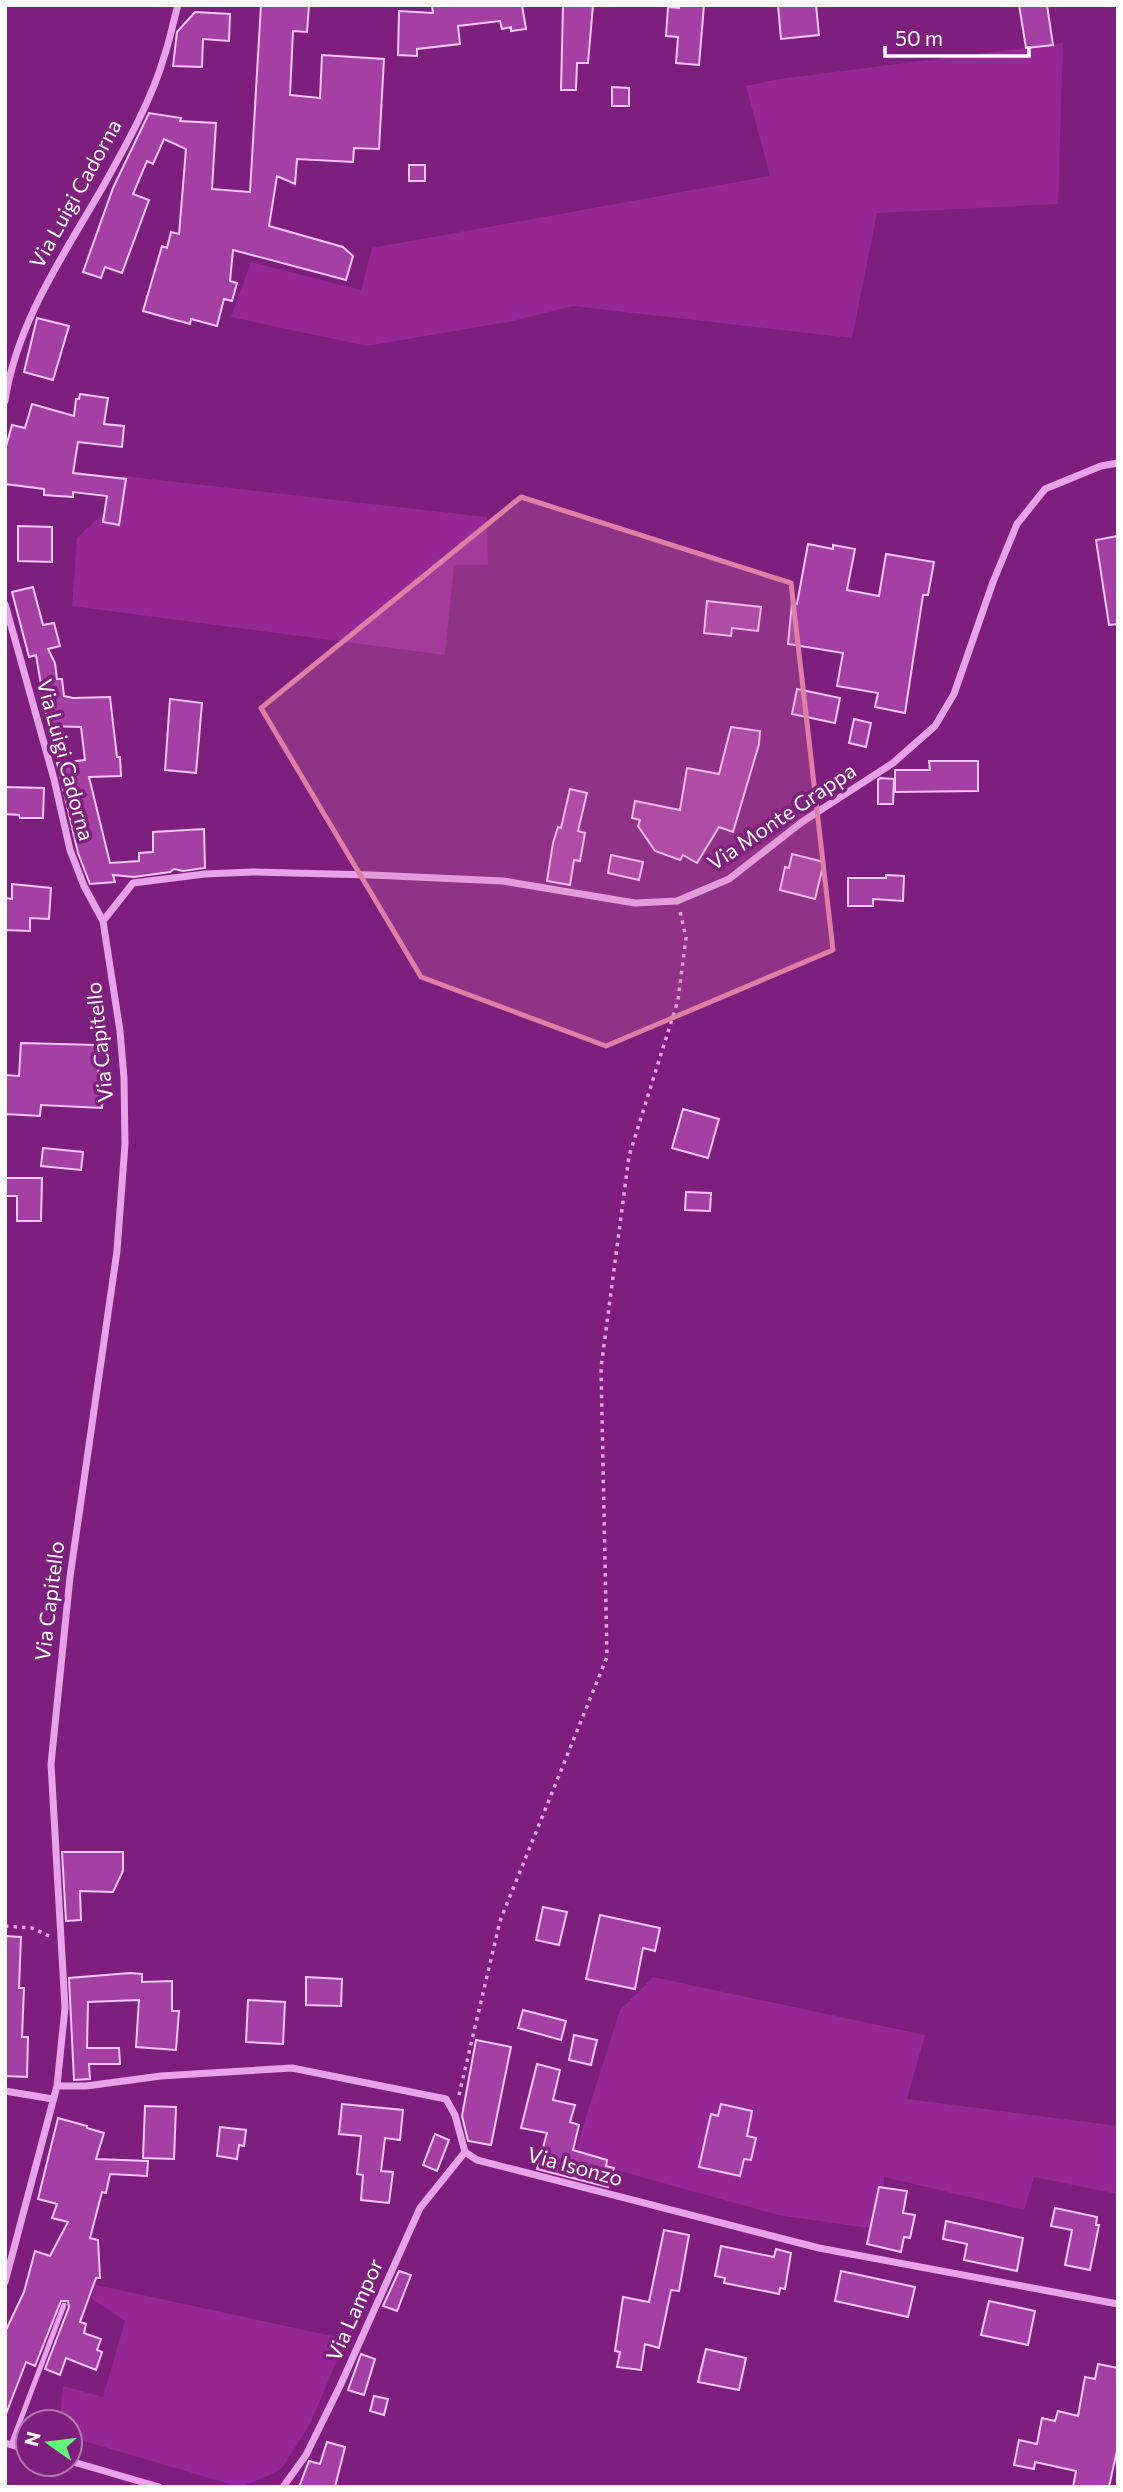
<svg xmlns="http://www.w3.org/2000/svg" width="1123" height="2492" viewBox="0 0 1123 2492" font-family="Commissioner,sans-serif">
	<rect width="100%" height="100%" fill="#7e1f7d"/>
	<!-- green -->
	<path fill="#962896" d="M1063 43 1058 204 877 213 852 338 573 306 513 321 367 346 231 317 251 262 361 290 372 248 770 176 746 86 779 79Z
		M122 476 487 517 488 565H454L445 655 72 606 77 538 110 507Z
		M653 1977 925 2035 907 2099 1118 2126V2194L1034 2177 1024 2210 884 2177 882 2230 778 2215 573 2158 620 2010Z
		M96 2285 346 2339 310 2424 282 2468 270 2475 240 2487 70 2437V2422H60L63 2386 103 2397 125 2321 92 2299Z"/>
	<!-- building -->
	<path fill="#a43fa4" stroke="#f6c6f6" stroke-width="2" d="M261 5H309L307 32 293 31 290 95 320 98 322 55 384 59 379 149 354 148 353 162 297 159 295 184 277 176 269 226 343 247 353 256 346 280 233 250 230 281 237 283 232 301 224 299 217 326 191 319 190 324 143 311 162 246 167 248 171 232 179 234 186 149 164 139 153 164 147 161 133 194 149 200 122 273 105 267 101 278 83 272 113 188 149 113 181 118 180 121 216 123 212 189 250 192Z
		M441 5H522L526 29 511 31V27L502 29 500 21 458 26 460 44 417 49V56L398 55 399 11 433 13 432 6Z
		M563 5H593L588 63H577L576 90H561Z
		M679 5H704L699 65 676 63 678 37 666 36 668 7 679 8Z
		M778 5H816L819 35 781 39Z
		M1019 5H1047L1053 45 1026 48Z
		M195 12 230 14 229 41 203 39 202 67 173 66 177 32Z
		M612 87 629 88V106H612Z
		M409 165H425V181H409Z
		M37 318 69 326 53 380 24 372Z
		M80 394 108 398 104 424 124 426 122 447 78 442 73 473 126 479 119 525 103 522 107 496 73 492V497L44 495V489L5 484V450L12 425 25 428 32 404 74 416 76 399H79Z
		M18 526 52 527V562L18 561Z
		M1118 536V624L1109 625 1096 540Z
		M808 544 833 549V545L855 549 847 590 879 596 886 554 934 562 928 595H923L905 713 875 707 878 693 837 686 843 653 788 644 792 603 797 604Z
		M33 587 43 625 54 623 60 646 48 649 55 663 57 679H62L64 696 73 698 110 697 117 757H120L121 776 89 777 110 863 139 861V853L153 852V832L204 829 205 868 183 871 174 869 170 872 134 877 113 875 115 882 90 884 78 853 57 763 85 760 81 727 48 726 36 655 29 657 12 592Z
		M707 601 761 607 758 631 732 628 731 636 704 633Z
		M797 689 840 698 835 723 792 714Z
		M170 699 202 703 196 773 165 770Z
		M854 719 871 723 866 747 849 743Z
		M731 727 760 731 759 744 733 832 719 827 697 863 683 855 680 860 655 851 638 826 640 820 632 818 635 801 680 810 687 768 719 774Z
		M929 761H978V791L895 792V770H930Z
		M880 778 894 779 893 804H878V780Z
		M5 787 44 788 43 818H20L19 815 5 814Z
		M570 789 587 793 578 831 585 833 580 861 574 860 570 885 547 881 553 843 558 827 561 828Z
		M792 854 824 862 815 899 780 890 785 867 789 868Z
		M611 855 643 862 639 880 608 873Z
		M886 875 904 876 903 901 873 899V906H848V878H886Z
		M12 884 51 888 49 919 30 918V931L5 930 6 898 12 899Z
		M21 1043 97 1045 99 1079H103L102 1108 41 1105 40 1116 5 1114V1075L19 1076Z
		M683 1109 719 1119 708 1158 672 1148Z
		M43 1148 83 1152 81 1170 41 1166Z
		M5 1178H42L41 1221H17V1196H5Z
		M686 1192 711 1193 710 1211 685 1210Z
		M62 1852H123V1871L113 1892 80 1891 81 1920 66 1921Z
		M543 1907 567 1912 559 1945 536 1940Z
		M600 1915 660 1928 655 1951 643 1948 635 1989 586 1979Z
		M5 1936 21 1937 19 1988H24L22 2037H28L27 2077 5 2076Z
		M130 1973 142 1974V1982L172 1981V2011H179L176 2050 136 2047 139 2000 88 2002 87 2048H119L120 2064H89L90 2079 74 2080 69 1978Z
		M306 1977 342 1979 341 2006 306 2005Z
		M248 2000 285 2002 283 2044 246 2042Z
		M523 2010 566 2021 561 2040 518 2028Z
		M574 2035 597 2040 591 2065 569 2060Z
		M476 2040 511 2047 491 2145 468 2141 462 2116Z
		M537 2064 560 2070 553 2100 575 2105 570 2122 579 2125 573 2150 607 2160 606 2166 614 2168 608 2187 537 2169 547 2133 521 2128Z
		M342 2104 403 2110 400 2140 385 2138 381 2171 393 2172 389 2203 361 2200 363 2175 357 2174 361 2136 339 2134Z
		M721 2104 752 2111 747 2136 756 2138 751 2160 744 2159 740 2176 699 2167 711 2114 718 2116Z
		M145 2106 176 2107 174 2159 143 2158Z
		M58 2118 87 2126V2128L104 2133 96 2159 148 2161 147 2176 110 2174 106 2193 102 2192 90 2238 98 2240 100 2278H96L80 2322 86 2324 84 2333 101 2339 97 2350 102 2352 96 2370 66 2358 60 2375 45 2369 69 2307 68 2301H61L35 2366 26 2362 6 2414 5 2332 24 2292 35 2251 50 2256 68 2222 52 2218 57 2204 38 2199Z
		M220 2127 246 2130 244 2146 239 2145 237 2159 217 2156Z
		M435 2134 449 2140 437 2171 423 2165Z
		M879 2187 907 2191 903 2213 915 2215 910 2238 904 2237 901 2252 867 2244Z
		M1055 2208 1097 2217 1096 2225H1099L1090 2270 1065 2265 1072 2230 1051 2226Z
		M946 2221 1023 2238 1017 2271 964 2260 967 2244 943 2239Z
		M664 2230 689 2235 679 2291 671 2290 659 2348 645 2344 641 2370 617 2367 620 2352 615 2351 623 2297 649 2302Z
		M721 2246 774 2257 776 2249 791 2253 785 2289 780 2288 779 2294 724 2283 725 2278 715 2276Z
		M399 2271 411 2275 397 2311 383 2306Z
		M841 2271 915 2287 908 2317 835 2301Z
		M989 2301 1035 2311 1028 2345 981 2335Z
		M706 2349 746 2358 739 2390 698 2382Z
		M361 2354 375 2359 364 2395 348 2390Z
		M1098 2364 1118 2368V2446L1109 2487H1073L1076 2471 1035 2462 1034 2469 1014 2465 1019 2440 1037 2444 1042 2418 1055 2421 1058 2411 1078 2416 1085 2377 1095 2379Z
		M374 2396 388 2399 384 2415 370 2411Z
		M327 2442 345 2447 335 2487H299L309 2461 320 2464Z"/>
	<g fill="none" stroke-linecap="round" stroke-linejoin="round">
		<!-- path -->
		<path stroke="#e7a2e8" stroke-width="3.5" stroke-dasharray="3.5 5" stroke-linecap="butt" d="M5 1926 32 1928 49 1936
			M459 2095 500 1921 607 1657 601 1368 629 1156 678 1000 686 938 680 911"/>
		<!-- service -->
		<path stroke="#e7a2e8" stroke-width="5" d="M11 2445 64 2305"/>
		<!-- minor -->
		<path stroke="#e7a2e8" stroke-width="7" d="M5 401C17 320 66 252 105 183 126 145 152 99 164 57 170 40 173 22 178 5
			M5 604 54 779 70 850 84 886 103 921 120 1031 124 1078 125 1144 117 1251 70 1577 51 1764 65 2008 57 2086 5 2282
			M103 921 133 883 205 874 253 872 371 875 503 881 635 903 677 901 729 879 802 822 893 763 935 726 954 694 993 582 1017 524 1045 489 1101 466 1118 463
			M57 2086H86L161 2076 292 2068 446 2099 455 2115 465 2152 477 2160 819 2248 1118 2304
			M5 2091 53 2099
			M5 2443 28 2450
			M70 2461 159 2487
			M283 2487 306 2455 340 2386 420 2208 465 2152"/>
	</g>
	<!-- marked area -->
	<path fill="#dd80a5" fill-opacity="0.2" stroke="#dd80a5" stroke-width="5" stroke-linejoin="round" d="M521 497 791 583 833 950 606 1046 421 977 261 708Z"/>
	<g text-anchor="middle" stroke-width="7" stroke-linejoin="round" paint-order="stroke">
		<!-- street labels -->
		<g font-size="21" fill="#fff" stroke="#7e1f7d">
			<text transform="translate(76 194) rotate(-61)" y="7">Via Luigi Cadorna</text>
			<text transform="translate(65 760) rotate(75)" y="7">Via Luigi Cadorna</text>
			<text transform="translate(782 817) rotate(-34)" y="7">Via Monte Grappa</text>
			<text transform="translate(100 1042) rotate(-96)" y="7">Via Capitello</text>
			<text transform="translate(50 1601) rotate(-83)" y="7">Via Capitello</text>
			<text transform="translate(575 2167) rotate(15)" y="7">Via Isonzo</text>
			<text transform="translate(355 2310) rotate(-66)" y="7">Via Lampor</text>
		</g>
	</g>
	<!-- border -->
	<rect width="1123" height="2492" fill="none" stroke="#ffffff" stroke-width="14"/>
	<!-- north arrow -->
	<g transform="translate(49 2443) rotate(284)"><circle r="33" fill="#7e1f7d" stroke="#b279b1" stroke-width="2"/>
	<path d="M0-5L12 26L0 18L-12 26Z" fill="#62f679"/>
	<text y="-10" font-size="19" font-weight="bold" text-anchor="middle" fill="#ffffff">N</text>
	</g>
	<!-- scale -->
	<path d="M885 46v10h144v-10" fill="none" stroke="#ffffff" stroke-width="3.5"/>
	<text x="895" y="46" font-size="21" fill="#ffffff" stroke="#7e1f7d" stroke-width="5" paint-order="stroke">50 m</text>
</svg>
